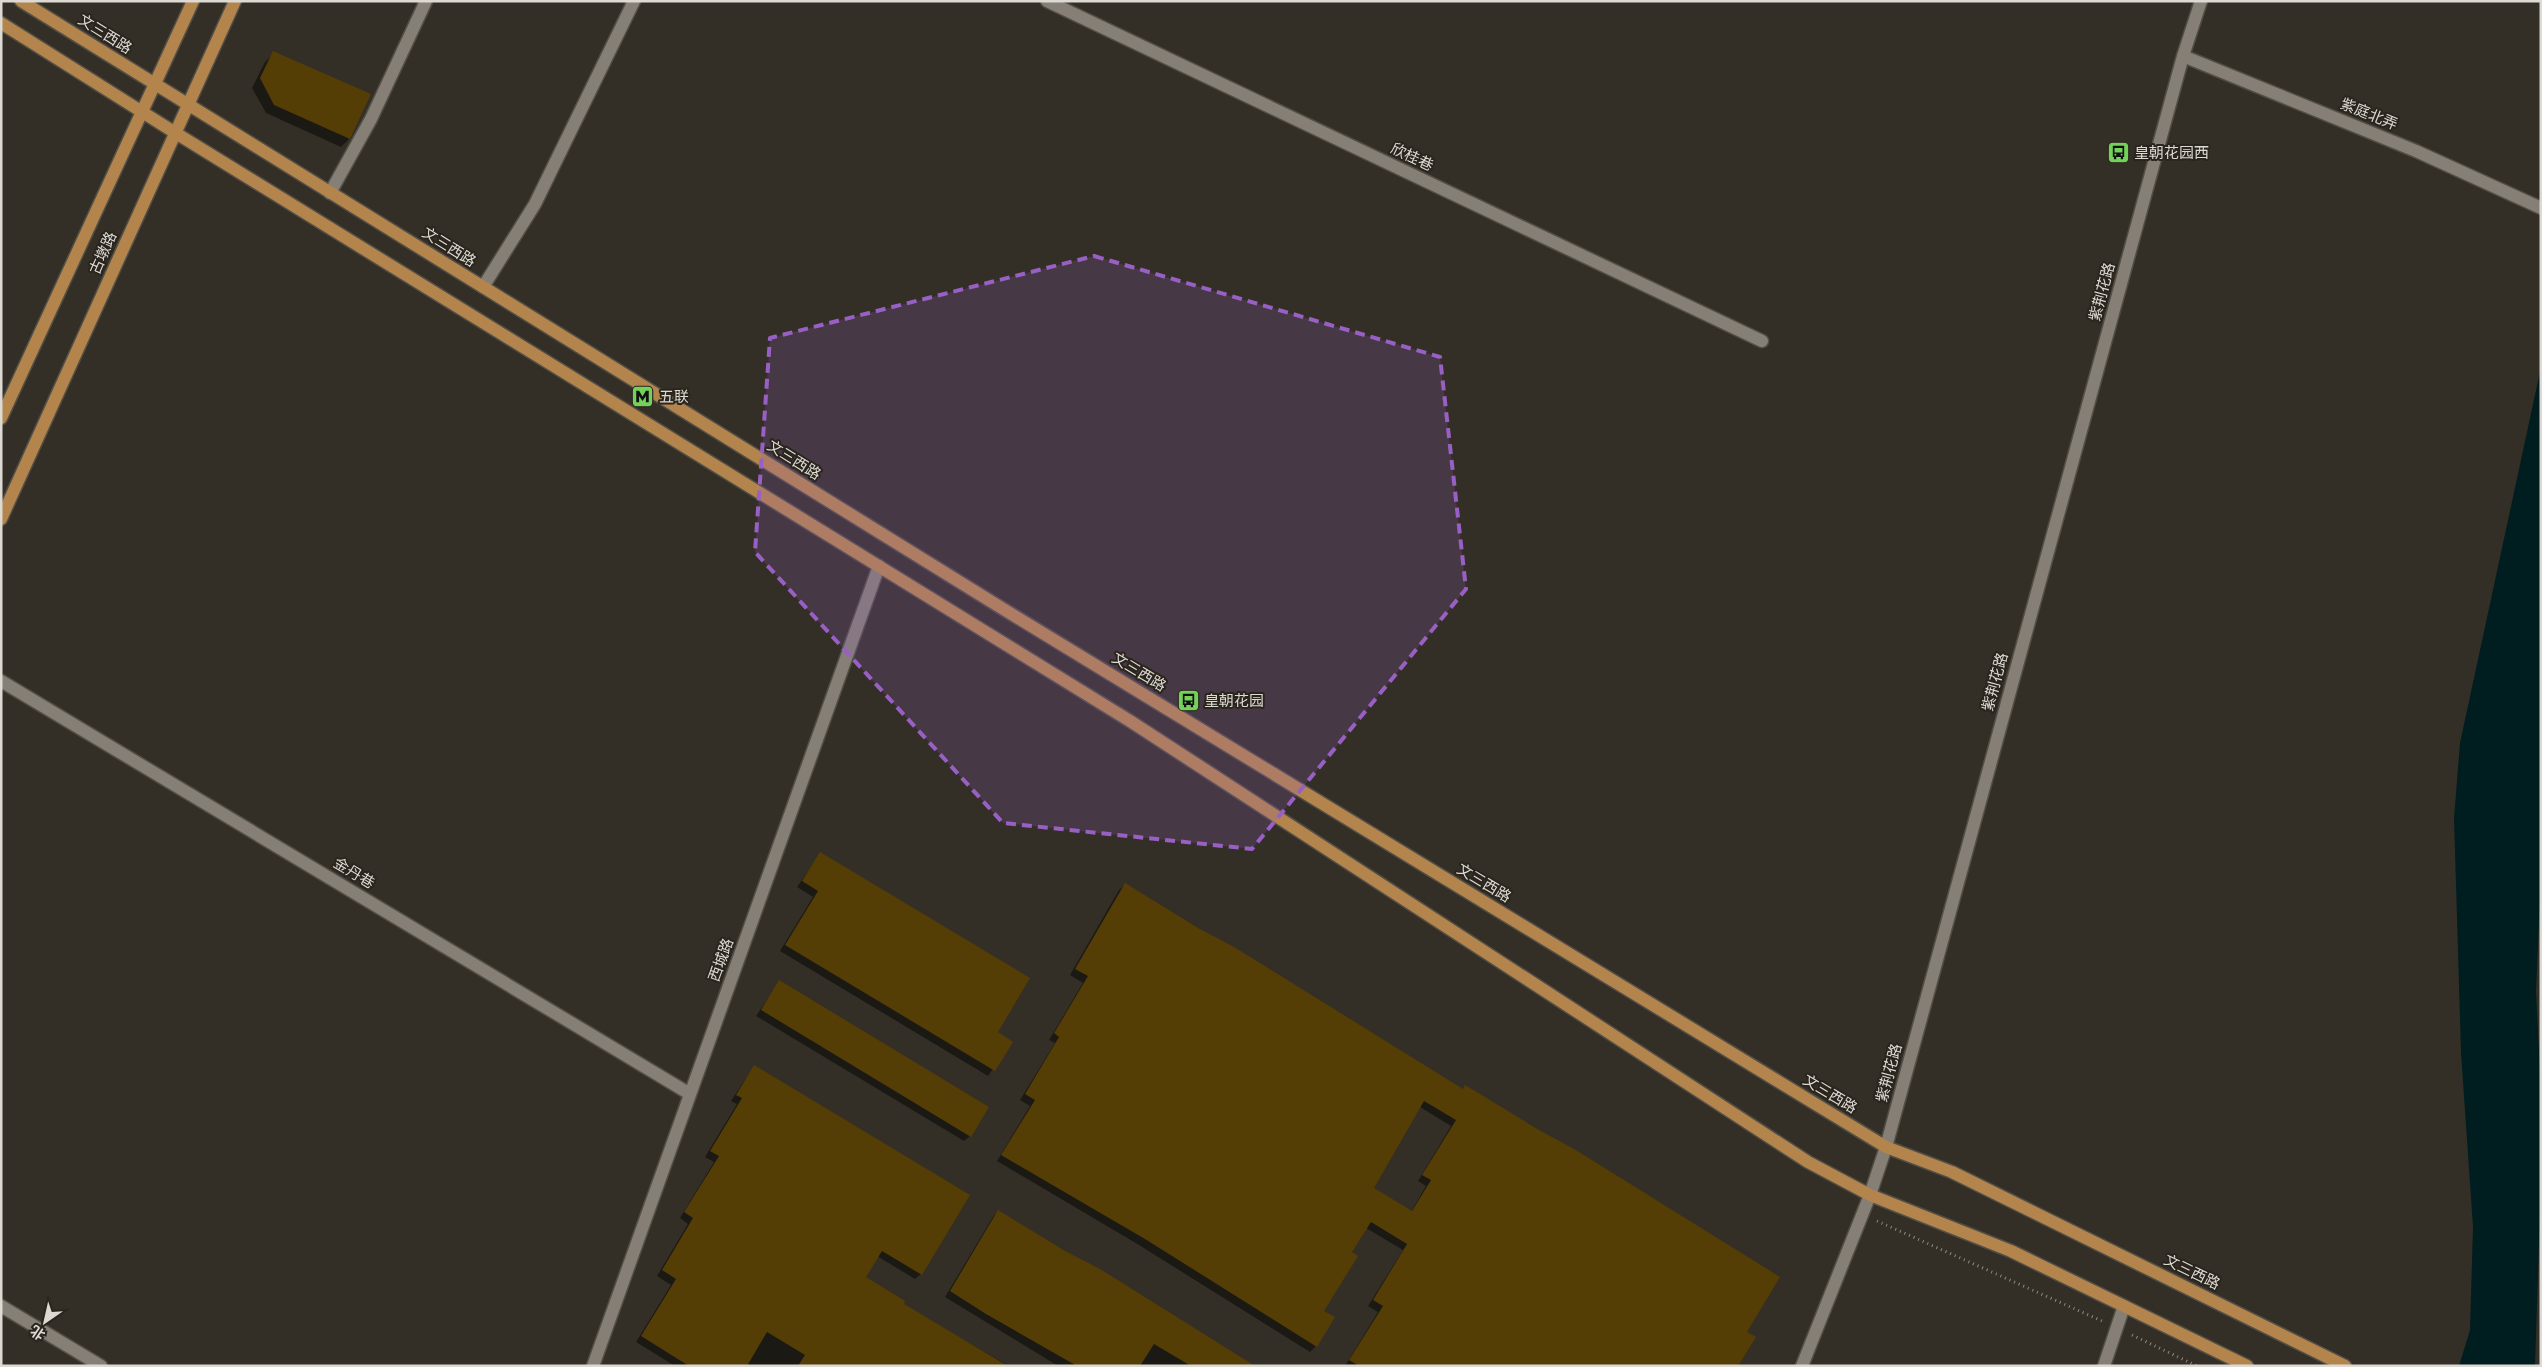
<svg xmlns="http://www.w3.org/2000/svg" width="2542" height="1367" viewBox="0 0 2542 1367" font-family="'Public Sans','Noto Sans SC',sans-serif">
	<rect width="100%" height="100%" fill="#342f26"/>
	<!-- water -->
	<path fill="#001d20" d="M2541 367V875L2536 991 2541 1090V1182L2535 1366H2459L2470 1330 2473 1227 2461 1053 2454 818 2460 743Z"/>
	<!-- shadow -->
	<path fill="#0007" fill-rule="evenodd" d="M274 53 349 139 341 147 266 113 252 88 265 62Z
		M821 853 996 1033 1011 1042 988 1076 780 951 813 897 797 887Z
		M1125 885 1462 1090 1466 1086 1745 1332 1737 1366H1345L1378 1312 1368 1306 1403 1250 1366 1228 1351 1253 1323 1311 1316 1346 1310 1352 1139 1245 997 1161 1030 1106 1020 1100 1055 1043 1049 1040 1083 983 1070 975 1119 890ZM1420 1107 1451 1126 1418 1181 1426 1186 1411 1212 1372 1188Z
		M779 982 970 1136 964 1141 756 1016Z
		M754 1066 921 1274 915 1279 877 1256 864 1277 902 1304 1009 1366H675L636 1342 671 1285 657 1276 688 1224 680 1218 714 1162 705 1157 737 1104 731 1101Z
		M998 1211 1254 1366H1058L945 1297 993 1217Z"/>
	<!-- building -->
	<path fill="#553d06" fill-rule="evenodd" d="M273 51 371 94 350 139 274 105 260 78Z
		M820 852 1030 978 998 1032 1013 1042 995 1071 785 945 818 891 802 881Z
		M1125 883 1198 928 1234 947 1463 1089 1465 1085 1539 1130 1574 1149 1780 1277 1747 1332 1756 1337 1738 1366H1359L1349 1360 1383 1306 1373 1300 1407 1244 1371 1222 1352 1252 1358 1256 1324 1311 1335 1317 1317 1347 1145 1239 1001 1155 1035 1100 1025 1094 1059 1037 1054 1033 1088 976 1075 969ZM1424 1101 1456 1120 1422 1175 1431 1180 1412 1211 1374 1188Z
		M779 980 989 1107 971 1137 761 1010Z
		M754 1065 970 1195 922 1275 882 1251 866 1277 905 1301 904 1304 1008 1366H798L805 1355 767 1332 747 1366H689L641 1336 676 1279 662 1270 693 1218 684 1212 719 1156 710 1151 742 1098 736 1095Z
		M998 1210 1065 1251 1100 1269 1255 1366H1191L1154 1344 1140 1366H1077L986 1314 950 1291Z"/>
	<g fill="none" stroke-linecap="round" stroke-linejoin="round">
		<defs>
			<path id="minor" d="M1047 1 1762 341
				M2183 56 2416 151 2541 208
				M330 193 371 119 426 1
				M483 287 535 204 634 1
				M1 681 690 1094
				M1 1306 101 1366
				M593 1366 879 566
				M1802 1366 1870 1195 1886 1147 2183 56 2201 1
				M2104 1366 2124 1306"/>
			<path id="major" d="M21 1 1013 615 1886 1147 1952 1172 2345 1366
				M1 23 174 132 1130 721 1808 1162 1870 1195 2011 1251 2247 1366
				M1 418 193 1
				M1 519 235 1"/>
		</defs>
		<!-- minor casing -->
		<use href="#minor" stroke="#514e46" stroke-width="15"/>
		<!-- major casing -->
		<use href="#major" stroke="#514e46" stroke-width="15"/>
		<!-- path -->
		<path stroke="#8e8a83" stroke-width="3" stroke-dasharray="1 4" stroke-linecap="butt" d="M1877 1221 2102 1321
			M2132 1335 2197 1366"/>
		<!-- minor -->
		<use href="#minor" stroke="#857f75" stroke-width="12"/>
		<!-- major -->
		<use href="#major" stroke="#b3844b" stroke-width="12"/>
	</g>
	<!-- marked area -->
	<path fill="#9860c5" fill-opacity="0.2" stroke="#9860c5" stroke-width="4" stroke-dasharray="10 6" stroke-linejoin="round" d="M1094 256 1440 357 1466 589 1252 849 1003 823 755 552 770 338Z"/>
	<!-- icons -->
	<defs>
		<symbol id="bus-square" viewBox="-11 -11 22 22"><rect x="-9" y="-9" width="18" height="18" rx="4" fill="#74d25b" stroke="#2a251d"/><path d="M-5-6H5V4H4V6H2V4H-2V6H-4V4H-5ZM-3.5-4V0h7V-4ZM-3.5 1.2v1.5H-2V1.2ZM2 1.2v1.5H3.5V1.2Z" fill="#111"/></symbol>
		<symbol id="metro-square" viewBox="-11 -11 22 22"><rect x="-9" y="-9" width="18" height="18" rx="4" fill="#74d25b" stroke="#2a251d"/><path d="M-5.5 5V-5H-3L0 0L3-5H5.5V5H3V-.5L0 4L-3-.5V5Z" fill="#111"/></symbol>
	</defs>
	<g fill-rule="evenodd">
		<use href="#bus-square" x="2106" y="140" width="25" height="25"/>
		<use href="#metro-square" x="630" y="384" width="25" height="25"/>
		<use href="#bus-square" x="1176" y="688" width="25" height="25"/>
	</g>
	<g text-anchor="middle" stroke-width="4" stroke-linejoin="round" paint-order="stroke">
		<!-- street labels -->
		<g font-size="15" fill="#dddad4" stroke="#2a251d">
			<text transform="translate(105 34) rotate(32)" y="5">文三西路</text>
			<text transform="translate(2369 114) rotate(22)" y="5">紫庭北弄</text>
			<text transform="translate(1412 157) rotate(25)" y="5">欣桂巷</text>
			<text transform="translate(449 247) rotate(32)" y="5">文三西路</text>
			<text transform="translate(103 253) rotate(-66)" y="5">古墩路</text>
			<text transform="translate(2102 292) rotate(-75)" y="5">紫荆花路</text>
			<text transform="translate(794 460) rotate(32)" y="5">文三西路</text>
			<text transform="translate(1139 672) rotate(31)" y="5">文三西路</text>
			<text transform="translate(1995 682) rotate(-75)" y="5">紫荆花路</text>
			<text transform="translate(354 873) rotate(31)" y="5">金丹巷</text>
			<text transform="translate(1484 883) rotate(31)" y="5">文三西路</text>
			<text transform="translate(721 960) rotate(-70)" y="5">西城路</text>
			<text transform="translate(1889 1073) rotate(-75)" y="5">紫荆花路</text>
			<text transform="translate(1830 1094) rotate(31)" y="5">文三西路</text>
			<text transform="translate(2192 1272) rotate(26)" y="5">文三西路</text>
		</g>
		<!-- poi labels -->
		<g font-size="15" fill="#dddad4" stroke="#2a251d" text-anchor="start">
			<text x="2134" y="158">皇朝花园西</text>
			<text x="659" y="402">五联</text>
			<text x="1204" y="706">皇朝花园</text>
		</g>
	</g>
	<!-- border -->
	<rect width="2542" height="1367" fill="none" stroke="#dddad4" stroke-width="5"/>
	<!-- north arrow -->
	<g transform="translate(45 1322) rotate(214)" stroke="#2a251d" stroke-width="4" paint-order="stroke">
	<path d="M0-4L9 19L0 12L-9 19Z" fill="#dddad4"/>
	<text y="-8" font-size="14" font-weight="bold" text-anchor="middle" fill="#dddad4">北</text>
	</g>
</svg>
